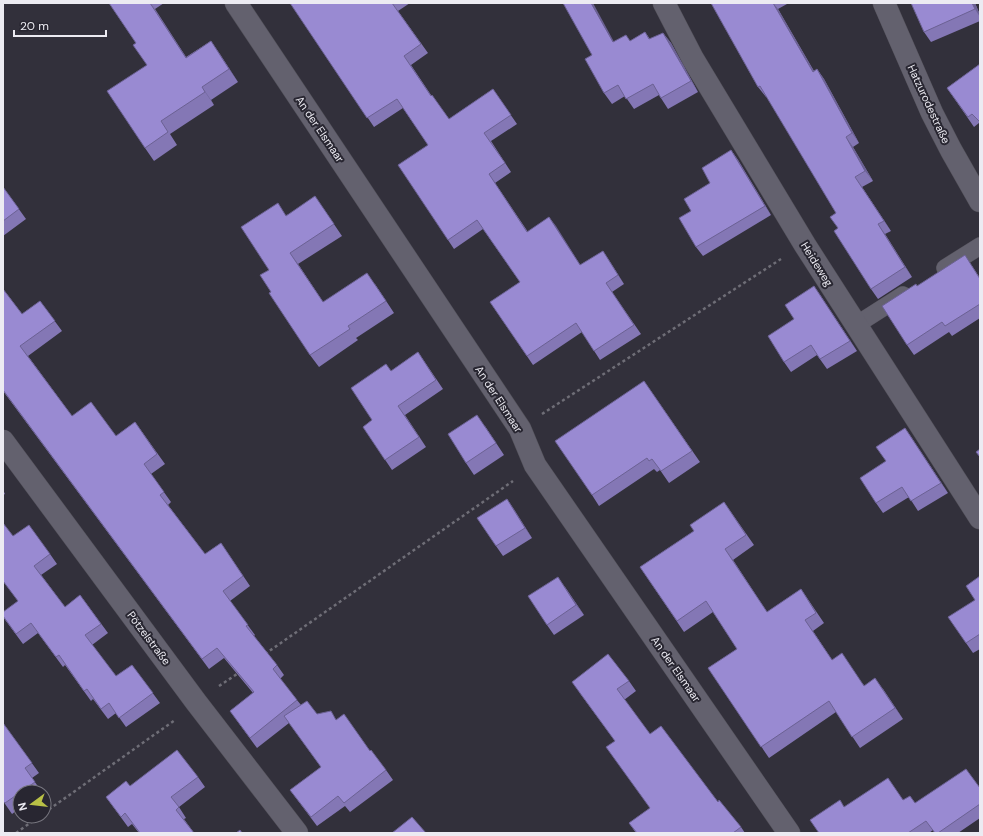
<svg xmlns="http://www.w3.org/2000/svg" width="983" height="836" viewBox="0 0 983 836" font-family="'DM Sans',sans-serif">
	<rect width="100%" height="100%" fill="#32303b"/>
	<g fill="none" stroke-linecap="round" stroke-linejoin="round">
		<defs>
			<path id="service" d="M945 268 980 246
				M856 325 903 295"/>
			<path id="minor" d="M236 3 520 429 535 465 789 833
				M664 3 693 59 805 245 980 518
				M884 3 932 113 951 150 980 201
				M3 441 196 702 297 833"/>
		</defs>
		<!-- service casing -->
		<use href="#service" stroke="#514f58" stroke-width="18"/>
		<!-- minor casing -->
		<use href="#minor" stroke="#514f58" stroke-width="23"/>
		<!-- path -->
		<path stroke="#6f6e77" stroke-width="2.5" stroke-dasharray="3 3" stroke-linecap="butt" d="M542 414 781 259
			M265 654 513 481
			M219 686 240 672
			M44 813 175 720
			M16 833 40 816"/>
		<!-- service -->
		<use href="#service" stroke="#63616e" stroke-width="17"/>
		<!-- minor -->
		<use href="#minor" stroke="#63616e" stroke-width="22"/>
	</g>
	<!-- wall -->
	<path fill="#8477b5" d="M109 3H164L155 9 186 57 211 41 238 82 211 100 214 105 170 134 177 145 154 161 145 148 147 65 136 43Z
		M290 3H410L398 11 428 53 411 65 431 95 449 119 493 89 517 124 491 141 511 172 495 183 528 232 549 217 580 265 603 251 624 284 612 292 641 334 600 360 582 332 533 365 490 302 520 282 483 229 454 249 448 240 428 145 403 108 374 127Z
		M711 3H786L787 4 778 9 814 71 817 69 824 79 859 143 853 147 873 181 862 187 891 231 885 234 912 277 878 299 871 289 838 228 836 213 767 97H766L758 87Z
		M975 3 980 15V21L931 42 924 32Z
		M645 32 650 39 663 33 671 43 698 92 668 109 659 95 634 109 625 96 612 104 604 93 614 42 630 41Z
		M980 64V124L979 123 974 127 947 88Z
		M731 150 738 160 771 215 703 256 696 247 691 211 710 183Z
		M3 187 26 219 3 236Z
		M323 208 342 236 298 264 323 302 375 284 394 313 356 338 358 340 319 367 310 355 269 270 286 215Z
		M972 266 980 278V318L952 336 949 332 914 355 907 345Z
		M814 286 857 351 827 369 817 355 791 372 784 362 794 319Z
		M3 289 22 314 40 301 62 331 28 356 72 416 116 436 135 422 165 464 151 474 171 502 168 505 205 554 221 543 250 586 230 601 255 635 254 636 277 665 284 675 280 679 301 705 317 714 337 720 370 751 386 770 393 780 350 812 345 806 317 826 290 790 321 767 289 723 257 748 230 711 253 693 224 658 209 669 3 391Z
		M418 352 443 389 405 415 426 447 392 470 363 427 372 420 391 371Z
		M644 381 700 462 669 483 660 470 657 472 654 469 599 506 592 495Z
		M485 426 504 455 474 475 466 463Z
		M905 428 948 493 918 511 909 497 883 513 876 503 886 461Z
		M3 490 5 494 3 495Z
		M507 499 532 538 503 556 496 546Z
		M724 502 754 545 733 560 767 612 801 589 824 623 813 631 832 660 864 685 883 689 903 719 860 748 836 712 769 758 708 668 737 649 713 612 684 632 640 567 694 531Z
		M13 536 50 554 57 564 41 575 65 607 80 595 108 633 92 645 116 676 132 665 160 703 126 727 116 713 108 719 93 699 91 701 65 665 63 667 38 633 23 644 3 617 18 601Z
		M980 576V649L973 653 966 643Z
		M565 587 584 615 554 635 547 625Z
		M629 681 636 691 624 700 650 734 718 802 741 827 745 833H636L629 823 650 808 615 741 579 692Z
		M3 723 39 773 32 778 42 792H20V808L12 814 3 801Z
		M198 777 205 787 179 807 186 818 184 819 194 833H139L132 824 128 827 106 797 130 786Z
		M980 788V818L958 833H935L933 830 929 833H819L844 807 903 800 915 803Z"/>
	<!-- shaded-wall -->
	<path fill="#6b6193" d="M151 3 155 9 195 71 186 58Z
		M591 3H593L620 53 613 42Z
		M773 3 778 9 820 82 813 72Z
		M972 3H975L980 15V17L975 9Z
		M663 33 671 43 698 92 691 81Z
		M211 41 220 54 238 82 229 69Z
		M817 69 824 79 859 143 852 133Z
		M202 87 211 100 214 105 205 92Z
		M846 137 853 147 873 181 865 171Z
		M731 150 738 160 771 215 765 206Z
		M855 177 862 187 891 231 884 221Z
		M549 217 556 226 586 274 580 265Z
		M878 224 885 234 912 277 905 267Z
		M603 251 609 260 624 284 618 275Z
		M290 253 298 264 331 314 323 302Z
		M814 286 821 296 857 351 850 341Z
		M905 428 912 438 948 493 941 483Z
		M507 499 514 509 532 538 525 528Z
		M725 549 733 560 774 623 767 612Z
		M558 577 565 587 584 615 576 605Z
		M875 678 883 689 903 719 895 708Z"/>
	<!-- building -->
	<path fill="#998ad2" stroke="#6b6193" d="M109 3H150L186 58 211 41 229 69 202 87 205 92 161 121 168 132 145 148 107 91 147 65 133 45 136 43Z
		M290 3H392L421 44 404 56 431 96 432 95 449 119 493 89 511 115 484 133 505 163 489 174 527 232 549 217 580 265 603 251 618 275 606 283 634 325 594 351 576 323 527 356 490 302 520 282 477 220 448 240 398 165 428 145 397 99 367 118Z
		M563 3H591L613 42 626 35 630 41 645 32 649 39 663 33 691 81 661 98 653 84 626 99 618 85 604 93 585 59 592 55Z
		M711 3H773L813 72 817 69 852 133 846 137 865 171 855 177 884 221 878 224 905 267 871 289 834 231 838 228 830 217 836 213 760 86 758 87Z
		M911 3H972L975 9 924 32Z
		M980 64V122L972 114 968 117 947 88Z
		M731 150 765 206 696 247 679 218 691 211 684 199 710 183 702 168Z
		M3 187 19 209 3 221Z
		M315 196 334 224 290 253 323 302 367 273 386 301 348 326 350 329 310 355 269 293 271 292 260 275 269 270 241 227 278 203 286 216Z
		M965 255 980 279V304L945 326 942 322 907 345 882 306 916 284 917 286Z
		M814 286 850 341 820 359 811 345 784 362 768 336 794 319 785 305Z
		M3 289 22 314 40 301 55 321 20 346 72 416 91 402 116 436 135 422 157 454 144 464 164 492 160 495 205 554 221 543 243 576 223 591 248 625 246 626 277 665 273 669 297 700 250 738 230 711 254 692 217 648 202 659 3 390Z
		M418 352 436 380 398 406 419 437 385 460 363 427 372 420 351 388 386 364 391 371Z
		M644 381 692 451 661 471 652 459 649 461 647 458 592 495 555 441Z
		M477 415 496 443 466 463 448 434Z
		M905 428 941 483 911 501 902 487 876 503 860 478 886 461 876 447Z
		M980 449V457L976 452Z
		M507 499 525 528 496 546 477 518Z
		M724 502 746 535 725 549 767 612 801 589 816 613 805 620 832 660 842 653 864 686 875 678 895 708 852 737 829 701 761 747 708 668 737 649 706 601 677 621 640 567 694 531 690 525Z
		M3 523 13 536 29 525 50 554 34 566 65 607 80 595 101 624 85 635 116 676 132 665 153 693 119 718 109 703 101 709 87 689 84 691 59 655 56 657 31 623 16 634 3 616V612L18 601 3 581Z
		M980 576V634L966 643 948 617 975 600 966 586Z
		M558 577 576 605 547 625 528 596Z
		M608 654 629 681 617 689 650 734 661 726 718 802 719 800 741 827 733 833H637L629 823 650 808 606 747 615 741 572 682Z
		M307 701 317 714 331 711 336 720 344 714 370 751 371 750 386 770 344 803 338 796 311 817 290 790 321 767 284 716Z
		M3 723 32 763 25 768 35 782 5 803 3 801Z
		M177 750 198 777 171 797 179 807 176 810 194 833H140L125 813 121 817 106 797 126 781 130 786Z
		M966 769 980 788V804L938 833H935L926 821 908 833H819L810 820 840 800 844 807 888 778 903 800 910 796 915 803Z
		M412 817 426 833H392Z
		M240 830 242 833H236Z"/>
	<g text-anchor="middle" stroke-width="4" stroke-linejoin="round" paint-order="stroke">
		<!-- street labels -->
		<g font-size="11" fill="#ecebf2" stroke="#282631">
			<text transform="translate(929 104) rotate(65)" y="4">Hatzurodestraße</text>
			<text transform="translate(320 129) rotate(56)" y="4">An der Elsmaar</text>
			<text transform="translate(817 264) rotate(58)" y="4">Heideweg</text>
			<text transform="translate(499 399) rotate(57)" y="4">An der Elsmaar</text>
			<text transform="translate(149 638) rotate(53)" y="4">Pötzelstraße</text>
			<text transform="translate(676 669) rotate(55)" y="4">An der Elsmaar</text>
		</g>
	</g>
	<!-- border -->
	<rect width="983" height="836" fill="none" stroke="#ecebf2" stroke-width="8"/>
	<!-- north arrow -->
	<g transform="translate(32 804) rotate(255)"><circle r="19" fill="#282631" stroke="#76757e"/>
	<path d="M0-3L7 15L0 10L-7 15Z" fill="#b9c046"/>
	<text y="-6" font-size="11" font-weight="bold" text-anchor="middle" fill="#ecebf2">N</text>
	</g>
	<!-- scale -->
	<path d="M14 30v6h92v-6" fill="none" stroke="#ecebf2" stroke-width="2"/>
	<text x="20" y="30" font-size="12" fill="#ecebf2" stroke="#282631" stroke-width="3" paint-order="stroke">20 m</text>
</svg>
